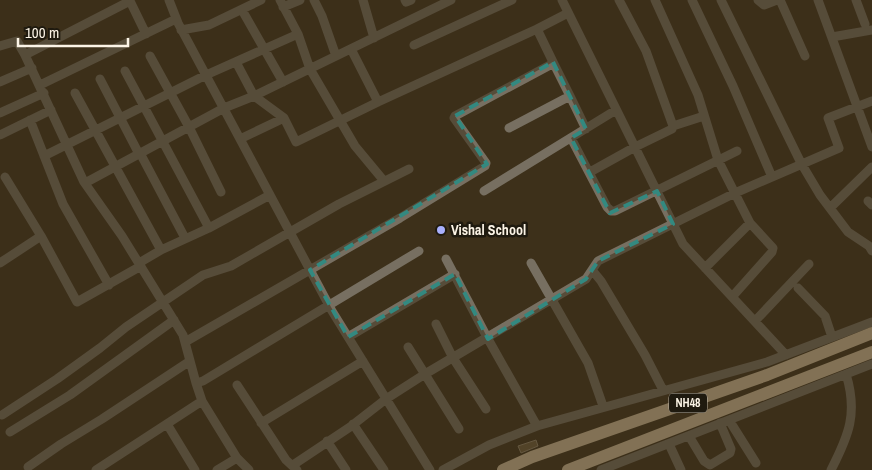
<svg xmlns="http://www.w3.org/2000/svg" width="872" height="470" viewBox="0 0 872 470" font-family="'Archivo Narrow',sans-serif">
	<rect width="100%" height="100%" fill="#3d301a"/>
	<!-- building -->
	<path fill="#6e5b3a" stroke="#96876e" d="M536 440 538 446 521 453 518 446Z"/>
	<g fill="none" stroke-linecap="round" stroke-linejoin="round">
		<!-- minor -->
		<path stroke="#776f61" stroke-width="9" d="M169 0 178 23 332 311 430 470
			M280 0 298 34 310 69 355 146 384 181
			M314 0 322 16 336 56
			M363 0 374 38
			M405 0 406 2 411 0
			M562 0 683 244 786 355
			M655 0 698 95 718 160 750 223 773 248 772 252 732 297
			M692 0 733 86 772 177
			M721 0 801 163 820 195 848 232 869 246 872 251
			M758 0 764 5 777 0
			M780 0 805 56
			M818 0 872 147
			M856 0 865 24
			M283 7 300 0
			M242 10 283 82
			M181 30 209 25 261 0
			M146 34 130 1 25 55 84 182 122 236 183 335 196 383 202 401 237 458 249 470
			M832 37 872 30
			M414 45 512 0
			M0 46 17 41 25 55
			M351 49 378 102
			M150 56 189 127 221 192
			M236 62 254 96 284 118 296 142 378 102 537 29
			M125 71 209 228
			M100 79 139 154
			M0 82 32 68
			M40 85 176 19
			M75 93 161 250
			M570 96 586 129
			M0 113 44 93
			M30 120 63 204 109 285
			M673 126 704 116
			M509 128 570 96 553 62
			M0 135 51 110
			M571 138 607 207 611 211H615L737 151
			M240 139 284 118
			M140 153 185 238
			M44 156 206 75 298 34
			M590 172 635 147 672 129 673 126 646 51 619 0
			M5 177 41 236 77 302 141 266
			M85 183 224 108 254 96 451 0
			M484 191 616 110
			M868 201 872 205
			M830 208 872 167
			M446 259 488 339 537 426
			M0 263 41 236
			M139 263 161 250 209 228 270 195
			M531 263 588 363 603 406
			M705 268 750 223
			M592 270 601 281 645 355 663 390
			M798 288 825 316 832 337
			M755 321 809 264
			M436 324 453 358 486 409
			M348 337 455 274
			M185 342 400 218 485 166 486 163 454 118 455 116 552 64 553 62 537 29 568 13
			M408 347 459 429
			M196 383 203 381 419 251
			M237 385 286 460 297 470
			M2 415 57 379 100 348 126 327 203 275 231 266 339 204 409 169
			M729 420 756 463
			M261 423 363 361
			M167 424 195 470
			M353 424 384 470
			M10 432 70 395 174 320
			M689 436 704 461 710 465 730 453 731 449 720 423
			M327 441 346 470
			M669 444 681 470
			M293 465 350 427 386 399 425 374 586 279 598 261 735 193 839 148 828 118 872 101
			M28 467 61 444 102 419 190 361
			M96 470 202 401
			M217 470 237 458
			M443 470 489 445 537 426 767 362 872 322
			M601 470 872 364
			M831 470C849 435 858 413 846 374"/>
		<!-- highway -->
		<path stroke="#d7c29e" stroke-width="12" d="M503 470 532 457 767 375 872 333
			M568 470 872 352"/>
	</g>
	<!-- marked area -->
	<path d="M0 0H872V470H0ZM553 62 586 129 571 138 610 213 657 191 673 224 598 261 586 279 488 339 455 274 348 337 310 270 487 164 455 116Z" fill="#3d301a" fill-opacity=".55" fill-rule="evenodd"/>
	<path fill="none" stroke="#338980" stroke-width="4" stroke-dasharray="10 6" stroke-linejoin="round" d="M553 62 586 129 571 138 610 213 657 191 673 224 598 261 586 279 488 339 455 274 348 337 310 270 487 164 455 116Z"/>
	<!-- markers -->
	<circle fill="#a9b0fc" stroke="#1f1a0f" stroke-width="2" cx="441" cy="230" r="5"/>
	<g text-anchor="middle" stroke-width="5" stroke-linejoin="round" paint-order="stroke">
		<!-- shield labels -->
		<rect fill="#1f1a0f" stroke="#bab3a6" stroke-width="1" x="669" y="393.5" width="38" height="19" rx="4"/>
		<g font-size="12" font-weight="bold" fill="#fcf4e6">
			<text x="688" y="407">NH48</text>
		</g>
		<!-- poi labels -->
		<g font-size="14" font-weight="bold" fill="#fcf4e6" stroke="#1f1a0f" text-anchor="start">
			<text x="451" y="235">Vishal School</text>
		</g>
	</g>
	<!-- scale -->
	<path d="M18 38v8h110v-8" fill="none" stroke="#fcf4e6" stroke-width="2.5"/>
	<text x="25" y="38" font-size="15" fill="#fcf4e6" stroke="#1f1a0f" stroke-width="4" paint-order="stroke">100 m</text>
</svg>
